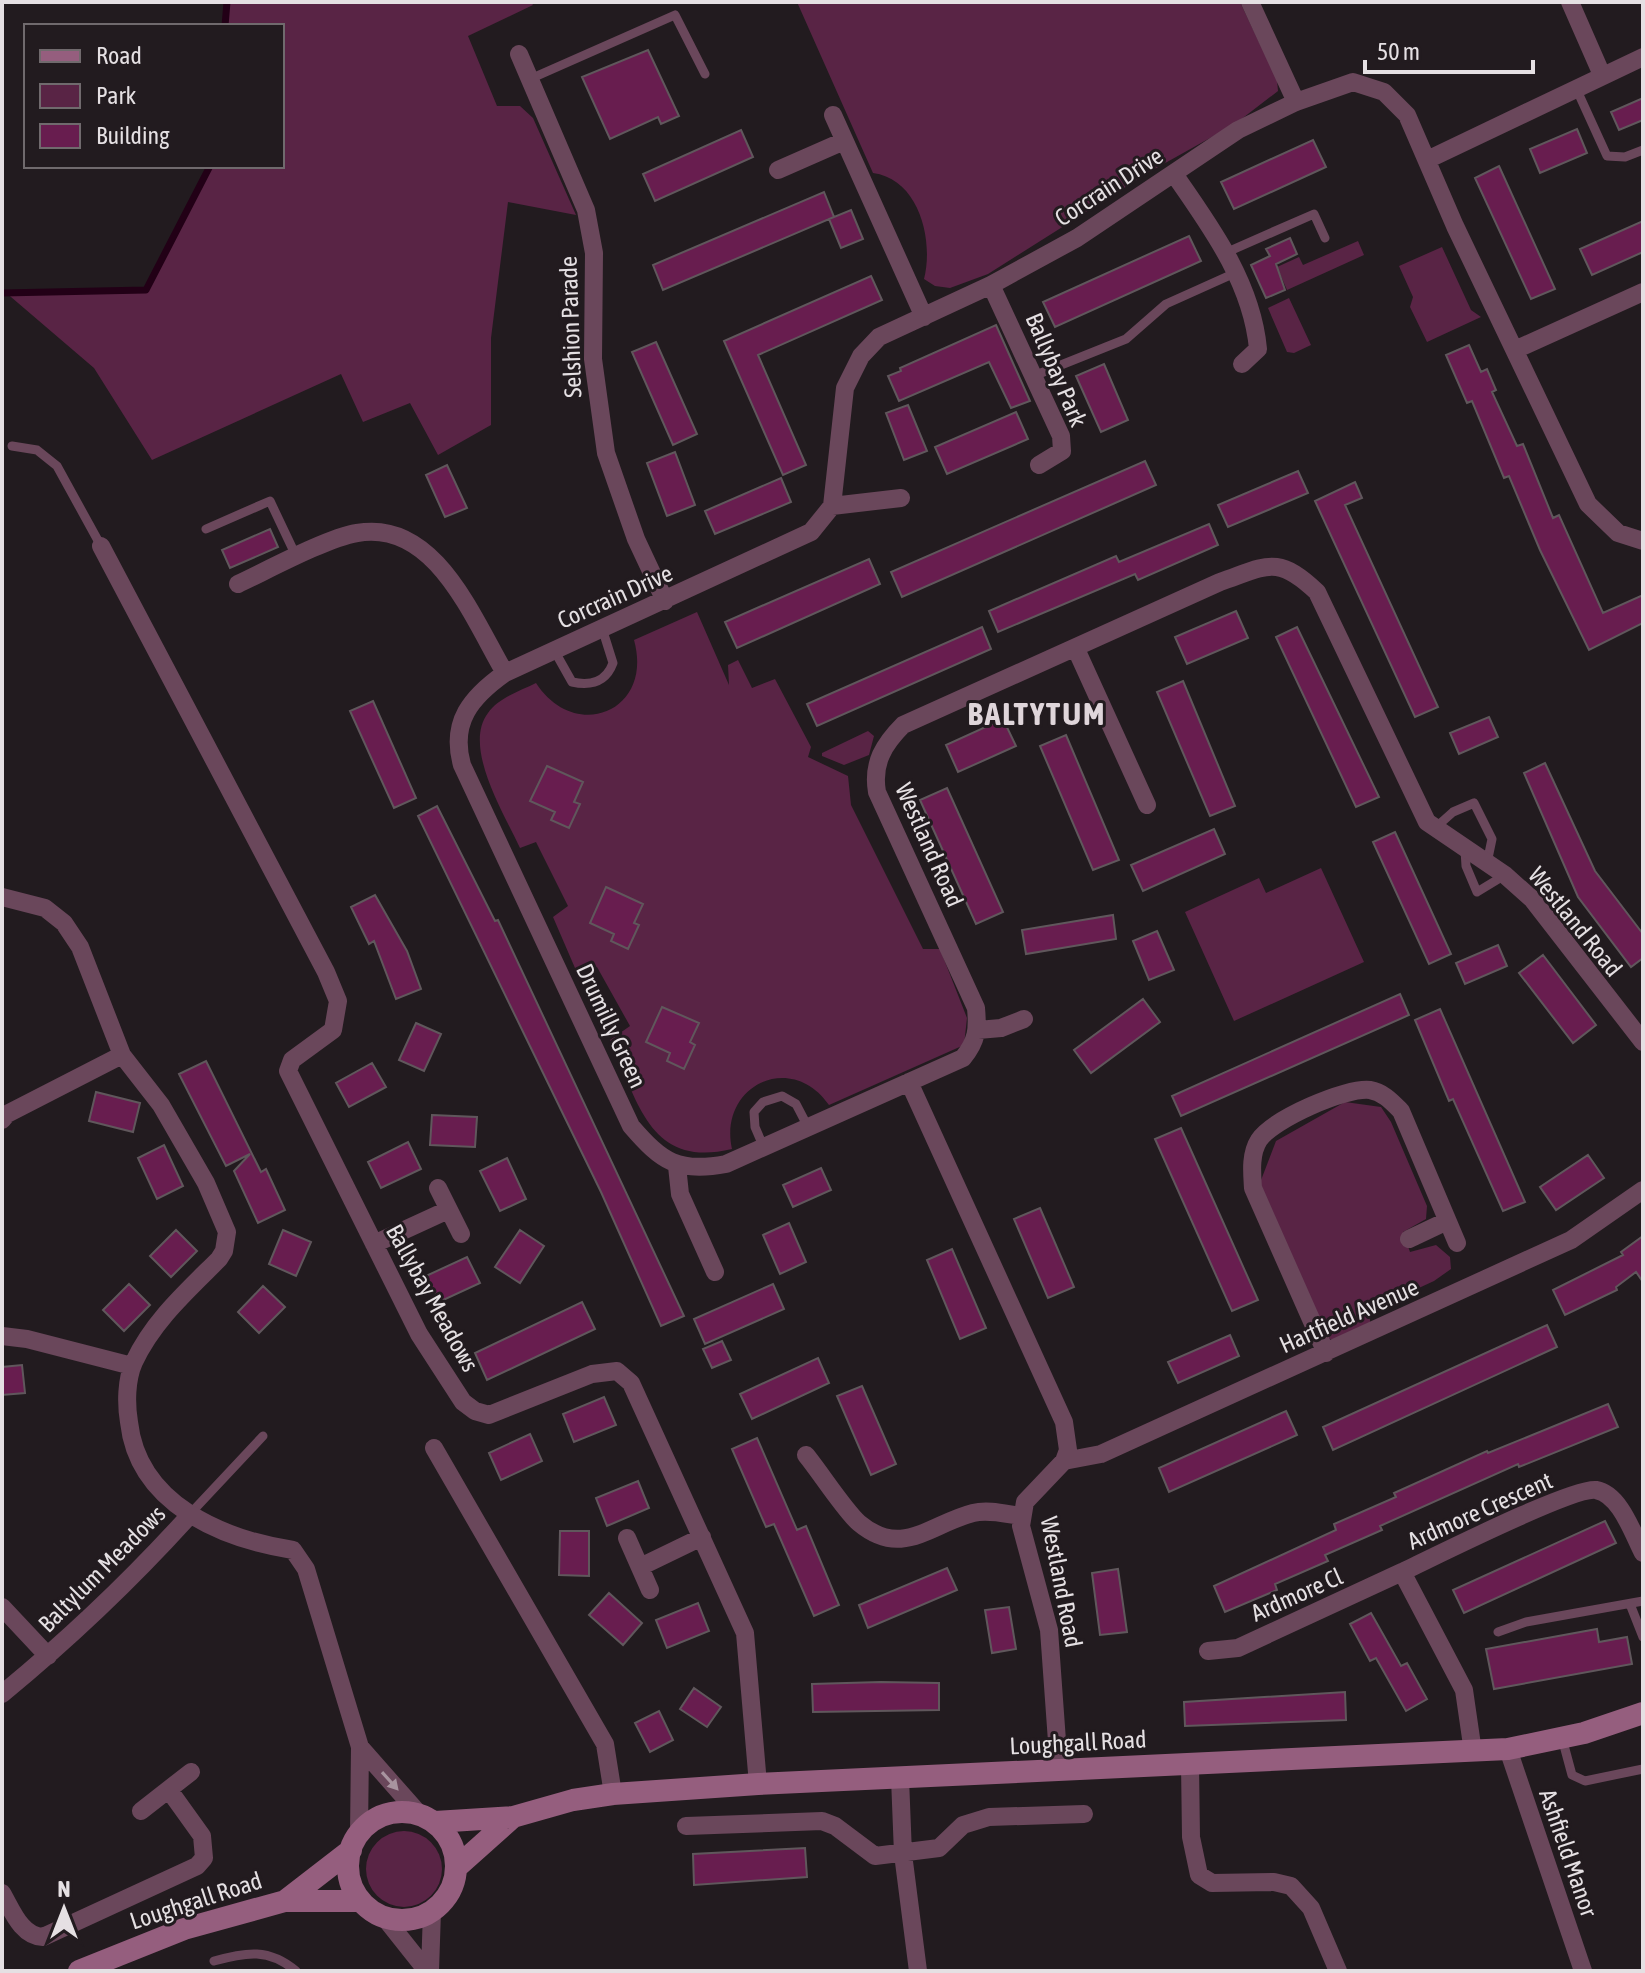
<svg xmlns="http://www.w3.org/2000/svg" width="1645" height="1973" viewBox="0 0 1645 1973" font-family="'Asap Condensed',sans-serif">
	<rect width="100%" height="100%" fill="#221b1f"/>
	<!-- green -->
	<path fill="#592445" d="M227 2H531L533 5 468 36 497 106H520L533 118 576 215 508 202 491 338V425L438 455 410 403 363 422 341 374 152 460 94 368 4 291 146 290 210 166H282V26H225Z
		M797 2H1240L1277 80 1278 91 1235 124 1151 171 988 274 950 288 935 286 924 279C934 240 919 179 873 173Z
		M1358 241 1364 255 1287 290 1277 267 1299 257 1303 265Z
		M1442 247 1471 310 1481 317 1427 342 1410 307 1413 297 1399 266Z
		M1289 298 1311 345 1294 353 1287 352 1268 308Z
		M697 612 729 685 728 665 738 660 752 688 775 679 811 747 808 757 848 776 851 805 923 949H940L967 1018 964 1045 829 1105C791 1050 718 1086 732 1149 649 1169 638 1101 610 1040L630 1026 597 967 578 975 553 917 568 906 536 842 520 848C505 815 462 747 488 713 498 698 520 691 536 683 575 743 654 712 634 640Z
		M868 731 874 736 869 755 844 765 822 756V753Z
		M1321 868 1364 962 1234 1021 1185 912 1259 878 1266 893Z
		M1345 1102 1381 1107 1391 1122 1427 1206 1426 1219 1403 1232 1410 1252 1436 1245 1450 1257 1451 1269 1434 1281 1369 1311 1371 1330 1338 1342 1323 1336 1258 1188 1276 1141Z
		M366 1869a38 38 0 1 1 76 0a38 38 0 1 1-76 0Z"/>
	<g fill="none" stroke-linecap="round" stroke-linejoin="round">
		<!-- stream -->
		<path stroke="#220016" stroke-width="7" d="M225 26 227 2
			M2 293 146 290 210 166"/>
	</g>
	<!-- building -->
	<path fill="#681d4f" stroke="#60575c" stroke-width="2" d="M648 50 679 116 661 124 658 117 610 139 582 77Z
		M1643 98V120L1619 130 1611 112Z
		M1577 129 1587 153 1540 173 1530 149Z
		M741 130 753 157 655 201 643 174Z
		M1313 140 1326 167 1234 209 1221 182Z
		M1499 166 1555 289 1531 299 1475 178Z
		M824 192 834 217 663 290 653 265Z
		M851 210 863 239 841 248 829 219Z
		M1643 221V252L1592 275 1580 249Z
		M1189 236 1201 261 1055 327 1043 302Z
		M1290 238 1297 254 1276 264 1285 290 1266 298 1251 265 1270 256 1266 249Z
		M871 276 882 300 758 355 806 465 783 475 724 341Z
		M996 325 1030 401 1011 408 989 362 899 401 888 376 901 371 900 368Z
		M656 342 697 434 673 445 632 352Z
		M1469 345 1481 372 1487 369 1496 390 1492 392 1517 446 1523 444 1553 518 1559 515 1603 613 1643 595V623L1589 650 1540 550 1509 476 1504 478 1472 401 1467 403 1446 355Z
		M1104 364 1128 420 1101 432 1076 376Z
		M908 405 927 451 904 460 886 413Z
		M1016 412 1028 439 947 474 935 447Z
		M675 452 695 505 667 516 647 463Z
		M1145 461 1156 485 902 597 891 572Z
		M447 465 467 508 445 517 426 475Z
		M1298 471 1308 493 1228 527 1218 505Z
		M781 478 791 502 715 534 705 511Z
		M1355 482 1362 498 1345 505 1438 707 1415 717 1315 501Z
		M1209 524 1218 545 1138 580 1135 574 998 632 989 611 1116 556 1119 562Z
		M270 529 278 547 230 568 222 550Z
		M869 559 880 584 737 648 725 622Z
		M1236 611 1248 638 1187 664 1175 637Z
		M982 627 991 649 817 726 807 704Z
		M1297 627 1379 797 1356 807 1276 637Z
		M1183 681 1235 806 1210 816 1157 692Z
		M373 701 416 798 394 808 350 711Z
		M1489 717 1498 737 1459 754 1450 733Z
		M1003 719 1016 746 958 772 946 745Z
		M1066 735 1119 860 1093 870 1040 746Z
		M1545 763 1595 871 1643 934V958L1631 967 1578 897 1524 773Z
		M547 766 583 782 574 802 580 804 569 828 551 820 555 812 530 801Z
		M947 788 1003 912 976 924 920 800Z
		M437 806 495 921 498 920 684 1316 661 1326 601 1192 418 816Z
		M1214 829 1225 854 1143 891 1131 865Z
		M1395 832 1451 954 1429 964 1373 842Z
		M606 887 643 904 634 923 639 925 628 949 611 941 614 934 590 923Z
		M375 895 407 951 421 989 396 999 374 941 369 944 351 907Z
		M1113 915 1116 939 1026 954 1022 930Z
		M1157 931 1174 970 1149 980 1133 941Z
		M1498 945 1507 966 1465 984 1456 963Z
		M1543 955 1596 1025 1573 1043 1519 973Z
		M1400 994 1409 1015 1181 1116 1172 1096Z
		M1143 999 1160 1022 1091 1073 1074 1050Z
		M662 1007 699 1023 690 1042 695 1045 684 1069 667 1061 670 1053 646 1042Z
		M1440 1009 1525 1202 1503 1211 1453 1099 1449 1101 1415 1020Z
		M416 1023 441 1034 424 1071 399 1060Z
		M206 1061 261 1172 266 1169 285 1210 258 1223 234 1171 250 1154 226 1166 179 1074Z
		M372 1063 386 1087 349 1107 336 1083Z
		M96 1092 140 1103 133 1132 89 1121Z
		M432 1115 477 1117 475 1147 430 1145Z
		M1181 1128 1258 1300 1232 1311 1155 1139Z
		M408 1142 421 1169 381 1188 368 1162Z
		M164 1145 183 1186 157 1199 138 1158Z
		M1588 1155 1604 1178 1556 1210 1540 1187Z
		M507 1158 526 1199 500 1211 480 1171Z
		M821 1168 831 1190 793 1207 783 1185Z
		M1040 1208 1074 1287 1048 1298 1014 1219Z
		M789 1223 806 1262 780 1274 763 1235Z
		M176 1230 197 1251 171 1277 150 1256Z
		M283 1230 311 1242 296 1276 269 1264Z
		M520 1230 544 1246 520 1283 495 1267Z
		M1643 1236V1282L1636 1272 1616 1287 1617 1290 1565 1315 1553 1290 1623 1255 1621 1252Z
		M952 1249 986 1328 960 1339 927 1260Z
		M467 1257 480 1283 439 1302 426 1276Z
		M129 1284 150 1305 124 1331 103 1310Z
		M773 1284 784 1309 705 1344 694 1319Z
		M263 1286 285 1307 259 1333 238 1312Z
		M582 1302 595 1329 487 1380 475 1353Z
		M1547 1325 1557 1347 1333 1450 1323 1427Z
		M1230 1335 1239 1356 1178 1383 1168 1362Z
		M722 1341 731 1360 712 1368 703 1349Z
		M818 1358 829 1383 752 1419 740 1394Z
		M22 1365 25 1393 2 1395V1367Z
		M862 1386 896 1464 871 1475 837 1396Z
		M604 1397 616 1425 574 1442 563 1414Z
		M1608 1404 1618 1427 1519 1467 1518 1464 1380 1526 1382 1530 1325 1555 1328 1561 1275 1584 1277 1590 1225 1612 1214 1586 1336 1530 1334 1524 1396 1497 1394 1493 1487 1451 1488 1453Z
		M1286 1411 1297 1435 1169 1492 1159 1468Z
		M530 1434 542 1461 501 1480 489 1453Z
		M757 1438 797 1530 806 1526 839 1605 814 1616 774 1524 766 1527 732 1449Z
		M638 1481 649 1508 607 1526 596 1498Z
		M1605 1521 1616 1543 1464 1613 1453 1590Z
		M560 1531H589V1576L559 1575Z
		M947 1568 957 1590 868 1628 859 1605Z
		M1118 1569 1127 1632 1100 1635 1092 1573Z
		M609 1593 642 1623 623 1645 589 1615Z
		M698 1603 709 1631 667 1648 656 1620Z
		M1009 1607 1016 1649 992 1653 985 1610Z
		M1371 1613 1401 1666 1407 1663 1427 1699 1406 1711 1376 1658 1370 1661 1350 1624Z
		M1597 1629 1599 1642 1627 1637 1632 1664 1494 1689 1486 1649Z
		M881 1682 939 1683V1710L813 1712 812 1684Z
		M694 1688 721 1707 707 1727 680 1709Z
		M1345 1692 1346 1720 1185 1726 1184 1702Z
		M659 1711 673 1740 650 1752 635 1723Z
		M805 1848 807 1877 694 1885 693 1854Z"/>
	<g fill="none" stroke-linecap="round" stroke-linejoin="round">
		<!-- service -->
		<path stroke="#6a475b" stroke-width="9" d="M530 79 675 15 705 74
			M1576 88 1607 156 1625 157 1643 150
			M1225 253 1314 214 1325 238
			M1036 375 1126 339 1166 304 1235 273
			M12 446 37 450 57 466 101 546
			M206 529 270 501 297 558
			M554 650 572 682C591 686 606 682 613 663L602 628
			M1435 828 1453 812 1474 803 1492 839 1487 863
			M1465 850 1466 866 1477 892 1505 875
			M764 1148 755 1127 754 1112 763 1102 782 1096 796 1104 808 1127
			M189 1515 263 1436
			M1630 1604 1643 1637
			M1498 1632 1526 1622 1643 1601
			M1562 1738 1572 1775 1585 1781 1643 1769
			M214 1961C246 1952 269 1948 296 1971"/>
		<!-- minor -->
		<path stroke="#6a475b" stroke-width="18" d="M1250 2 1296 102
			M1570 2 1602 75
			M519 54 586 210 594 253 593 359 606 453 636 539 665 601
			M833 115 924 317
			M1427 160 1643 57
			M778 170 844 141
			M1174 174C1211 227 1252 283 1258 349L1242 364
			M991 285 1061 436 1062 451 1039 465
			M1517 349 1643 292
			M832 506 901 498
			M1643 541 1618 533 1588 504 1455 226 1407 115 1384 92 1353 82 1296 102 1238 130 1077 238 991 285 879 337 861 356 845 388 832 506 811 532 505 673C471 697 450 722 462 765L631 1126C662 1162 678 1173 726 1164L963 1058C977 1041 978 1029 976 1008L877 792C872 763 884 744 903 725L1220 582C1267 566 1277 554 1317 592L1427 822 1505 875 1532 899 1643 1042
			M101 546 326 972 338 1001 333 1030 292 1060 288 1071 419 1334 463 1402 475 1411 489 1415 592 1374 617 1371 631 1383 745 1633 758 1784
			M238 584C268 570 327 538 357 533 435 519 472 617 505 673
			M1076 649 1147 805
			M2 897 45 908 64 923 80 947 122 1055 161 1105 206 1183 227 1232 224 1251 219 1259C187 1291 153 1321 134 1362 126 1380 126 1404 129 1422 138 1504 222 1539 293 1550L306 1569 360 1747 359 1834
			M978 1030 1001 1028 1024 1019
			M909 1082 1064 1422 1068 1450 1064 1461 1025 1502 1021 1526 1049 1630 1059 1769
			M2 1120 7 1114 122 1055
			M677 1166 680 1194 715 1272
			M438 1188 461 1234
			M1409 1239 1447 1221
			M374 1244 448 1210
			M2 1336 27 1339 132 1366
			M1326 1353 1253 1188C1252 1173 1250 1154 1259 1140 1273 1119 1346 1087 1370 1090 1383 1092 1392 1102 1401 1111L1457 1243
			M434 1448 605 1744 613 1794
			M806 1455C820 1472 845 1511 859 1523 902 1559 930 1524 973 1513 988 1509 1006 1514 1021 1516
			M1064 1461 1101 1454 1571 1240 1643 1190
			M627 1538 650 1590
			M640 1567 702 1537
			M2 1607 48 1656
			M1208 1651 1238 1648 1402 1572
			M2 1694C69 1639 131 1580 189 1516
			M360 1747 420 1815
			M1508 1749 1583 1971
			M1473 1752 1464 1690 1402 1572C1432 1558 1572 1487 1596 1490 1620 1494 1633 1534 1643 1553
			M1190 1764 1191 1837 1199 1875 1212 1883 1274 1882 1291 1886 1311 1908 1338 1971
			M900 1778 903 1854 918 1971
			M141 1811 191 1772
			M686 1826 822 1821 835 1826 875 1856 939 1848 963 1825 989 1817 1084 1814
			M2 1893C12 1910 21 1936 43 1937L197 1866 204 1858 202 1836 169 1790
			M384 1917 427 1971
			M430 1971 432 1911"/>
		<!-- secondary -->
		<path stroke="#955e7e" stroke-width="22" d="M348 1866a54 54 0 1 1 108 0a54 54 0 1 1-108 0Z
			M435 1822 513 1817 573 1800 613 1794 758 1784 1508 1749 1584 1733 1643 1713
			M457 1867 513 1817
			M285 1901 351 1850
			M79 1971 184 1929 285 1901H361"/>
	</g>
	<!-- one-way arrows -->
	<defs><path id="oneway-solid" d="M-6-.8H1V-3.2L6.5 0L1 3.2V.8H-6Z" transform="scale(2)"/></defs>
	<use fill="#a8949f" href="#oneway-solid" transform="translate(390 1781) rotate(48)"/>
	<g text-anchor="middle" stroke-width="6" stroke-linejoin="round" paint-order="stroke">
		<!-- street labels -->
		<g font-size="24" fill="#e5e0e3" stroke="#221b1f">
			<text transform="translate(1109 187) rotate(-33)" y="8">Corcrain Drive</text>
			<text transform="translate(571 327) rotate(-92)" y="8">Selshion Parade</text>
			<text transform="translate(1056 370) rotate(67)" y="8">Ballybay Park</text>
			<text transform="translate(615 597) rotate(-24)" y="8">Corcrain Drive</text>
			<text transform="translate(929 845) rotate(66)" y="8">Westland Road</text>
			<text transform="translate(1575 922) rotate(51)" y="8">Westland Road</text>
			<text transform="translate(611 1026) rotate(65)" y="8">Drumilly Green</text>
			<text transform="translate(432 1298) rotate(61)" y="8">Ballybay Meadows</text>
			<text transform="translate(1349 1316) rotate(-24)" y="8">Hartfield Avenue</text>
			<text transform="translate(1480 1511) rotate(-24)" y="8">Ardmore Crescent</text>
			<text transform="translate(102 1569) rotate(-45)" y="8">Baltylum Meadows</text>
			<text transform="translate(1061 1582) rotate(79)" y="8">Westland Road</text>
			<text transform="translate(1297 1595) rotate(-24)" y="8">Ardmore Cl</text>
			<text transform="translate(1078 1743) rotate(-3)" y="8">Loughgall Road</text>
			<text transform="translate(1568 1853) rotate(71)" y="8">Ashfield Manor</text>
			<text transform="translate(196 1901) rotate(-18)" y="8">Loughgall Road</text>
		</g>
		<!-- district labels -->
		<g font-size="32" font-weight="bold" letter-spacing="2" fill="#dfd5da" stroke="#221b1f">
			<text x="1037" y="725">BALTYTUM</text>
		</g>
	</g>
	<!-- border -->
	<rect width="1645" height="1973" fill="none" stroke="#e5e0e3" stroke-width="8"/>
	<!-- legend -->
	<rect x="24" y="24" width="260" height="144" fill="#221b1f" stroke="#706a6d" stroke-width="2"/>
	<rect x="40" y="50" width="40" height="12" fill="#955e7e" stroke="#706a6d" stroke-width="2"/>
	<text x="96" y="64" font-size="24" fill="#e5e0e3">Road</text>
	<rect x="40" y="84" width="40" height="24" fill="#592445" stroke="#706a6d" stroke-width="2"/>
	<text x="96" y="104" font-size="24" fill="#e5e0e3">Park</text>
	<rect x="40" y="124" width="40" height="24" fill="#681d4f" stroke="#706a6d" stroke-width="2"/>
	<text x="96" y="144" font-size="24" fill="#e5e0e3">Building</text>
	<!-- north arrow -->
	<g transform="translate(64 1909)" stroke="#221b1f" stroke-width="6" paint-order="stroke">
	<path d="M0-6L14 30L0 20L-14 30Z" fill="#e5e0e3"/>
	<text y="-12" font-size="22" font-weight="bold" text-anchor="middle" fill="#e5e0e3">N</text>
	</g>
	<!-- scale -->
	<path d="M1365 60v12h168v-12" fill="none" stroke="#e5e0e3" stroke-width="4"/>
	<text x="1377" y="60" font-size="24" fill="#e5e0e3" stroke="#221b1f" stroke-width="6" paint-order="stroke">50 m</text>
</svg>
